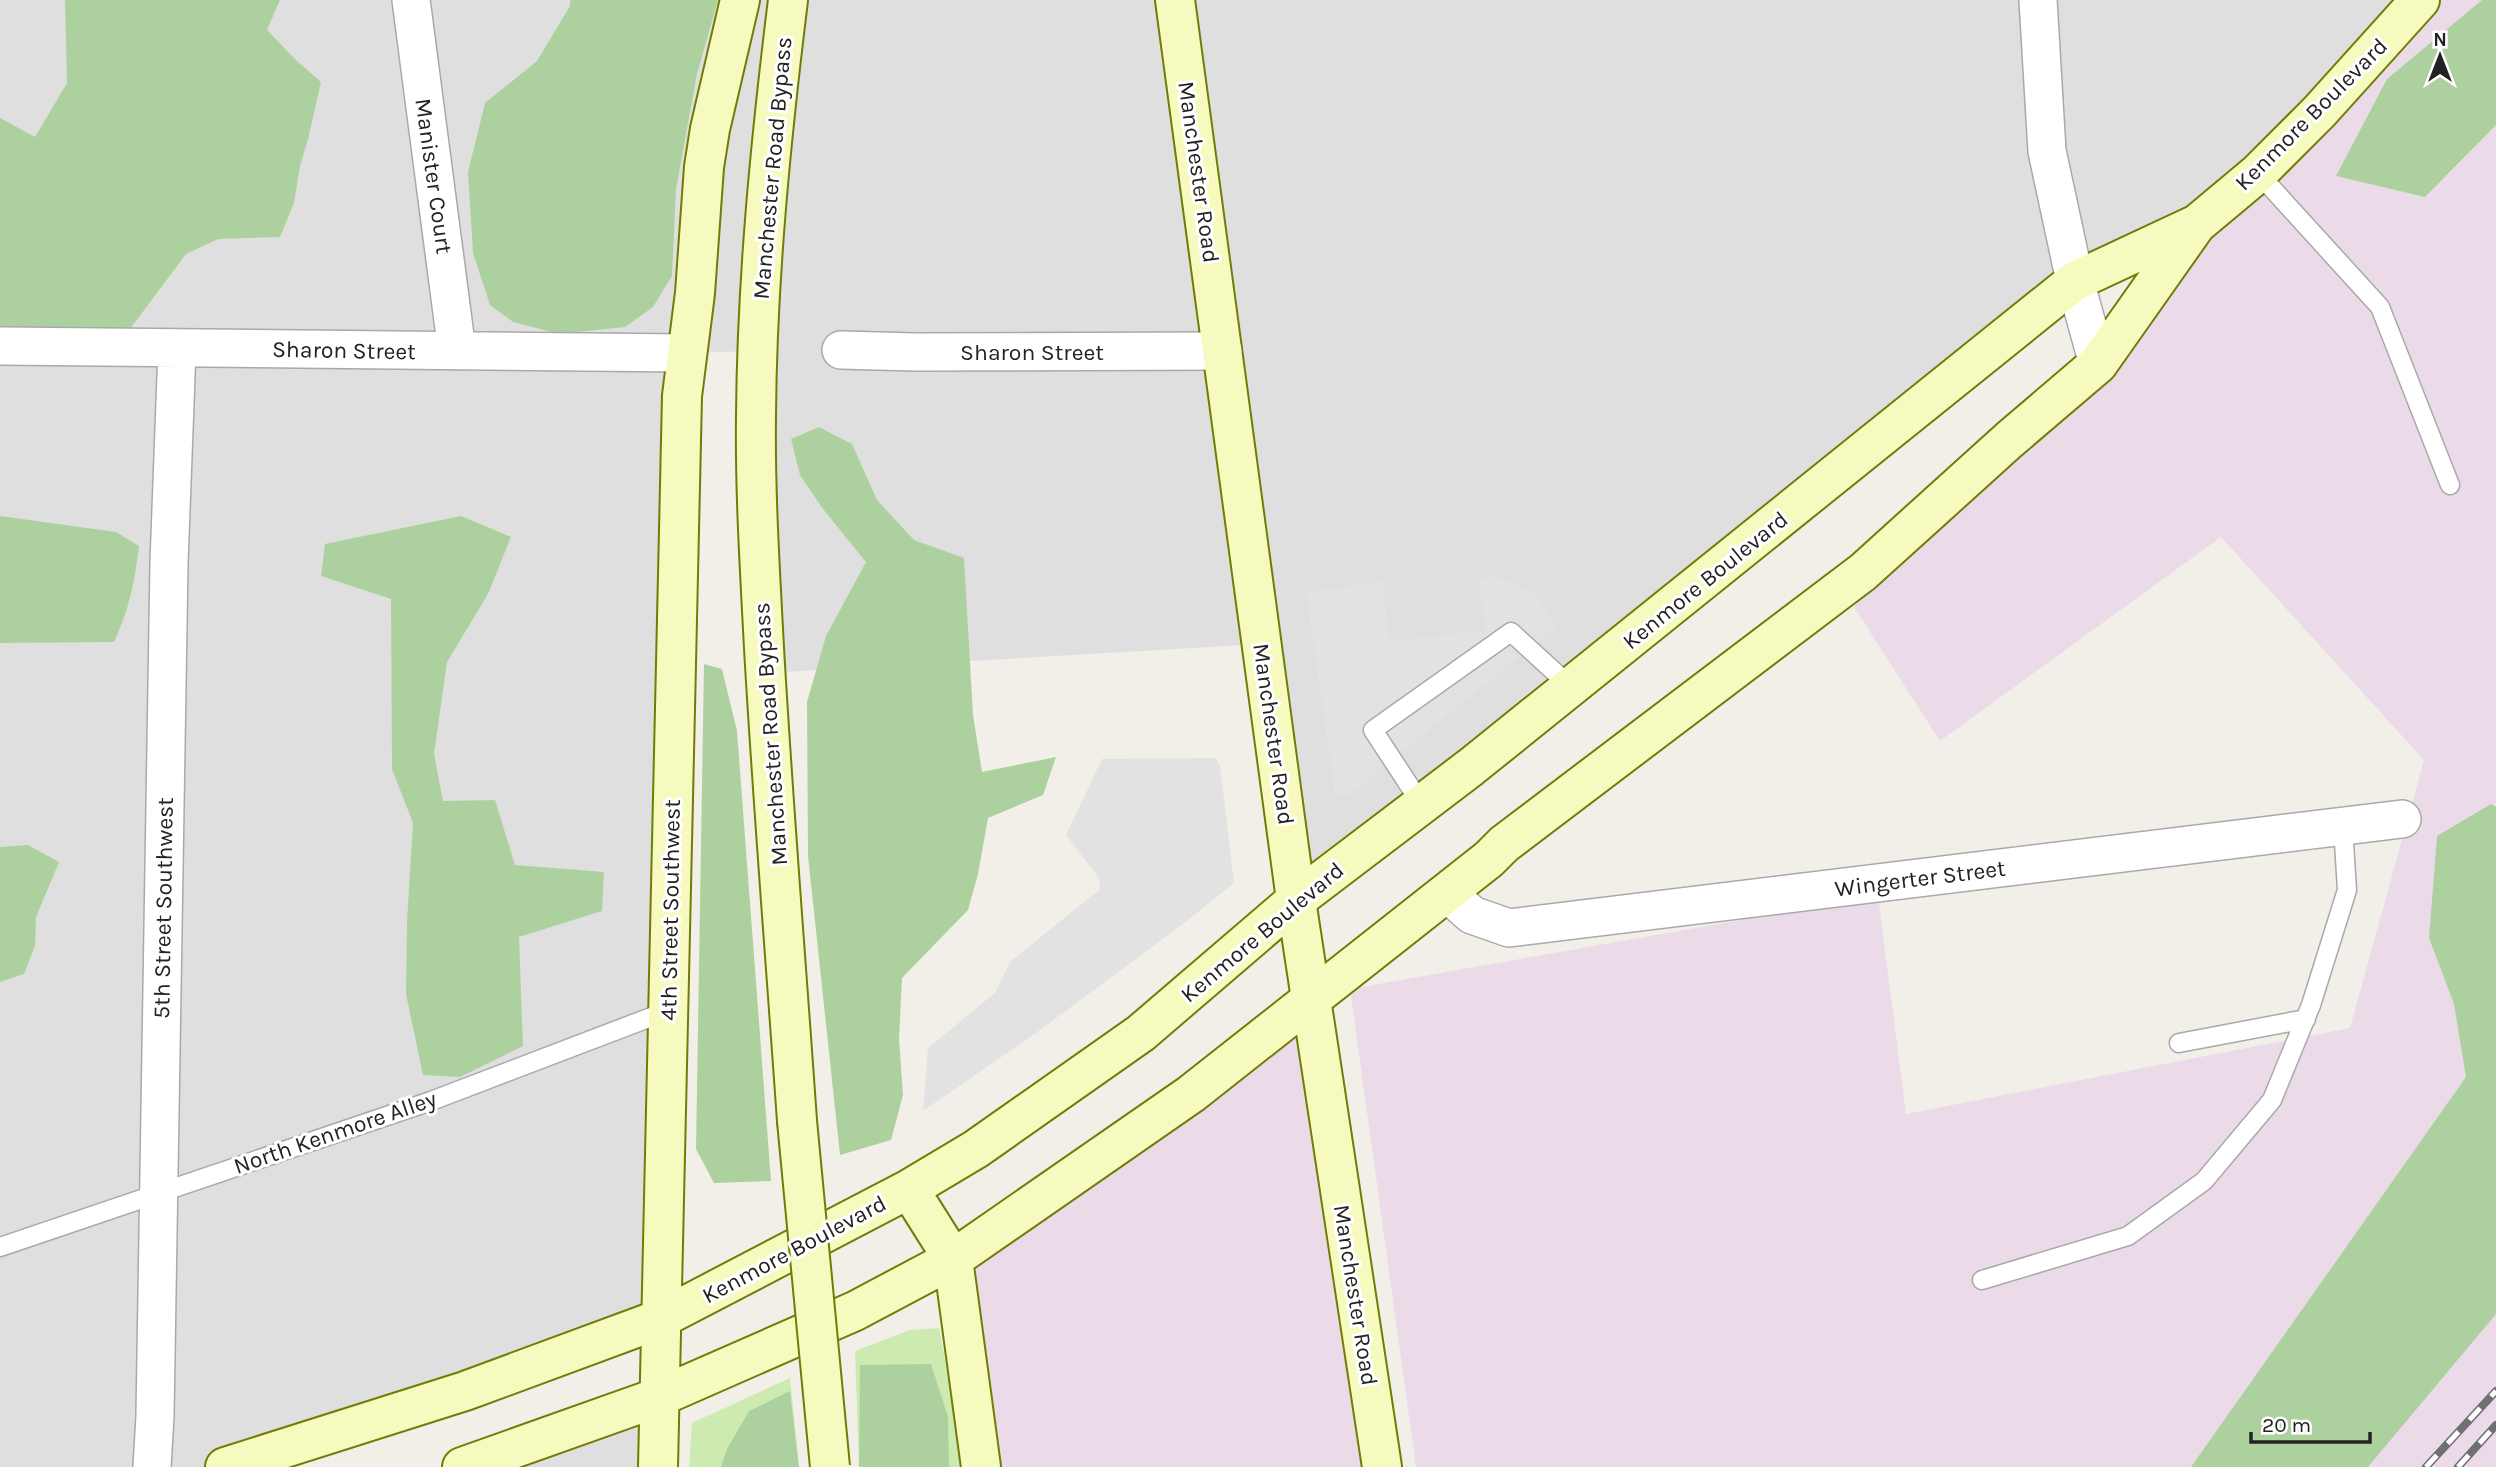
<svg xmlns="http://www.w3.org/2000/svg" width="2496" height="1467" viewBox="0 0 2496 1467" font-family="Karla,sans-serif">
	<rect width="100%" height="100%" fill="#f2efe9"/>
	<!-- residential -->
	<path fill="#e0dfdf" d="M0 0H2420L2258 173 2075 281 1296 900 1262 644 765 673 757 351 688 353 660 1319 221 1467H0Z
		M659 1397 658 1467H462Z"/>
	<!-- industrial -->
	<path fill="#ebdbe8" d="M2425 0H2496V1467H1416L1350 989 1878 896 1906 1114 2350 1028 2424 760 2221 537 1940 741 1854 607Z
		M1311 1000 1382 1467H981L953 1259Z"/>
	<!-- grass -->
	<path fill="#cdebb0" d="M939 1328 965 1467H859L855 1351 910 1330Z
		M790 1378 799 1467H689L692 1423Z"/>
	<!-- forest -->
	<path fill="#add19e" d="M65 0H280L267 30 296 60 321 82 308 139 300 166 294 203 280 237 218 239 186 254 130 329 57 338 0 336V118L35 137 67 83Z
		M570 0H718L697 74 676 189 672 276 653 307 625 327 559 334 513 322 490 305 473 253 468 172 485 103 537 61 570 6Z
		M2482 0H2496V125L2425 197 2336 176 2387 79Z
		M819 427 852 444 877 500 914 540 964 558 973 715 982 772 1056 757 1043 795 988 818 978 874 968 910 902 978 899 1039 903 1095 891 1140 840 1155 808 856 807 702 826 636 866 562 823 509 800 475 791 439Z
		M0 516 116 532 139 546C135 581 129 610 114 642L0 643Z
		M461 516 511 537 488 594 447 662 434 754 443 801 495 800 515 865 604 872 602 911 519 937 523 1046 460 1077 423 1075 406 994 407 921 413 823 392 769 391 599 321 576 325 544Z
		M704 664 722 669 737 731 771 1181 714 1183 696 1149Z
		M2491 804 2496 807V1314L2368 1467H2191L2466 1077 2454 1004 2429 938 2437 836Z
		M28 845 59 862 36 917 35 946 24 974 0 982V847Z
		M931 1364 948 1417 949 1467H859L860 1365Z
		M790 1391 799 1467H721L727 1449 749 1411Z"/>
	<!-- parking -->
	<path fill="#e2e2e2" d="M1492 576 1531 591 1557 626 1352 792 1343 798 1335 794 1306 593 1382 581 1389 639 1393 641 1485 630 1478 579Z
		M1215 758 1220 765 1234 883 1179 927 1029 1038 923 1111 928 1048 995 993 1010 962 1100 889 1099 878 1066 835 1102 759Z"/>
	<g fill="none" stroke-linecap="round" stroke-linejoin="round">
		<defs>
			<path id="lane" d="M2258 173 2380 307 2450 485
				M1422 805 1373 730 1511 632 1571 687
				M2179 1043 2306 1019
				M0 1247 431 1101 667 1011
				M1982 1280 2128 1236 2204 1181 2272 1100 2311 1005 2347 890 2343 827"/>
			<path id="street" d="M411 0 457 351
				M2038 0 2047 151 2075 281 2098 364
				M0 346 687 353
				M841 350 915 352 1223 351
				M1447 893 1472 915 1509 928 2402 819
				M152 1467 155 1416 169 563 177 349"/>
			<path id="secondary" d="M788 0C771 138 757 277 756 416 755 493 760 571 764 648 773 805 786 963 797 1121
				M1175 0 1296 900 1382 1467
				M909 1189 953 1259 981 1467
				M225 1467 465 1391 660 1319 909 1189 976 1149 1141 1033 1296 900 1471 767 2075 281 2197 224 2258 173 2319 112 2420 0
				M462 1467 659 1397 855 1311 953 1259 1191 1094 1489 859 1504 844 1863 572 2009 440 2098 364 2196 225
				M658 1467 682 396 695 293 704 167 710 129 740 0"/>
		</defs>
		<!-- lane casing -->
		<use href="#lane" stroke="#a9a9a9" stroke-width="21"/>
		<!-- street casing -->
		<use href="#street" stroke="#a9a9a9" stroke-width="40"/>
		<!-- secondary casing -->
		<use href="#secondary" stroke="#707d05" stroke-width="42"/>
		<!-- lane -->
		<use href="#lane" stroke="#fff" stroke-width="18"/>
		<!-- street -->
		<use href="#street" stroke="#fff" stroke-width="37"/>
		<!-- secondary -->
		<use href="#secondary" stroke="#f7fabf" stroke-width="38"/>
		<defs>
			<path id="rail" d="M2426 1467 2496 1391
				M2458 1467 2496 1425"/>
		</defs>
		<!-- rail casing -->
		<use href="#rail" stroke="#707070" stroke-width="8"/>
		<!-- rail -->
		<use href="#rail" stroke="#fff" stroke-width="5" stroke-dasharray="16" stroke-linecap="butt"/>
		<defs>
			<path id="secondary-bridge" d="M797 1121 830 1467"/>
		</defs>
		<!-- secondary-bridge casing -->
		<use href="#secondary-bridge" stroke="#707d05" stroke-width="42" stroke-linecap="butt"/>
		<!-- secondary-bridge -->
		<use href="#secondary-bridge" stroke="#f7fabf" stroke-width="38"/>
	</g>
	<g text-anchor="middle" stroke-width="6" stroke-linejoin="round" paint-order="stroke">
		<!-- street labels -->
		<g font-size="23" fill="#222" stroke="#fff">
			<text transform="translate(2311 114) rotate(-45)" y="8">Kenmore Boulevard</text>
			<text transform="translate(772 168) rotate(-85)" y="8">Manchester Road Bypass</text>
			<text transform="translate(1199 172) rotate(82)" y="8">Manchester Road</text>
			<text transform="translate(434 176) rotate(82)" y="8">Manister Court</text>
			<text transform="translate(344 350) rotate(1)" y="8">Sharon Street</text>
			<text x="1032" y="360">Sharon Street</text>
			<text transform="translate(1705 580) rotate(-39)" y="8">Kenmore Boulevard</text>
			<text transform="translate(770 734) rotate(-94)" y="8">Manchester Road Bypass</text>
			<text transform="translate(1274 734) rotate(82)" y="8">Manchester Road</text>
			<text transform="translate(1920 878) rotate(-7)" y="8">Wingerter Street</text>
			<text transform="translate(163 908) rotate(-89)" y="8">5th Street Southwest</text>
			<text transform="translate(670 910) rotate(-89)" y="8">4th Street Southwest</text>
			<text transform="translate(1262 932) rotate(-40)" y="8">Kenmore Boulevard</text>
			<text transform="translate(335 1132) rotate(-19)" y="8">North Kenmore Alley</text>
			<text transform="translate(794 1249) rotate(-28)" y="8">Kenmore Boulevard</text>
			<text transform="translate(1356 1295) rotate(81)" y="8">Manchester Road</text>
		</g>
	</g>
	<!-- north arrow -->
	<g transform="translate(2440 56)" stroke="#ffffff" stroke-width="5" paint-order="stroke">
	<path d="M0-5L12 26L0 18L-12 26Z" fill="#222222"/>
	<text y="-10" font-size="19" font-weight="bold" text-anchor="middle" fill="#222222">N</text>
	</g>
	<!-- scale -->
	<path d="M2251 1432v10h119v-10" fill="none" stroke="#222222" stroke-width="3.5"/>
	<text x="2262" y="1432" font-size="21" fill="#222222" stroke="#ffffff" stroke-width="5" paint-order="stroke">20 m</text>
</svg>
